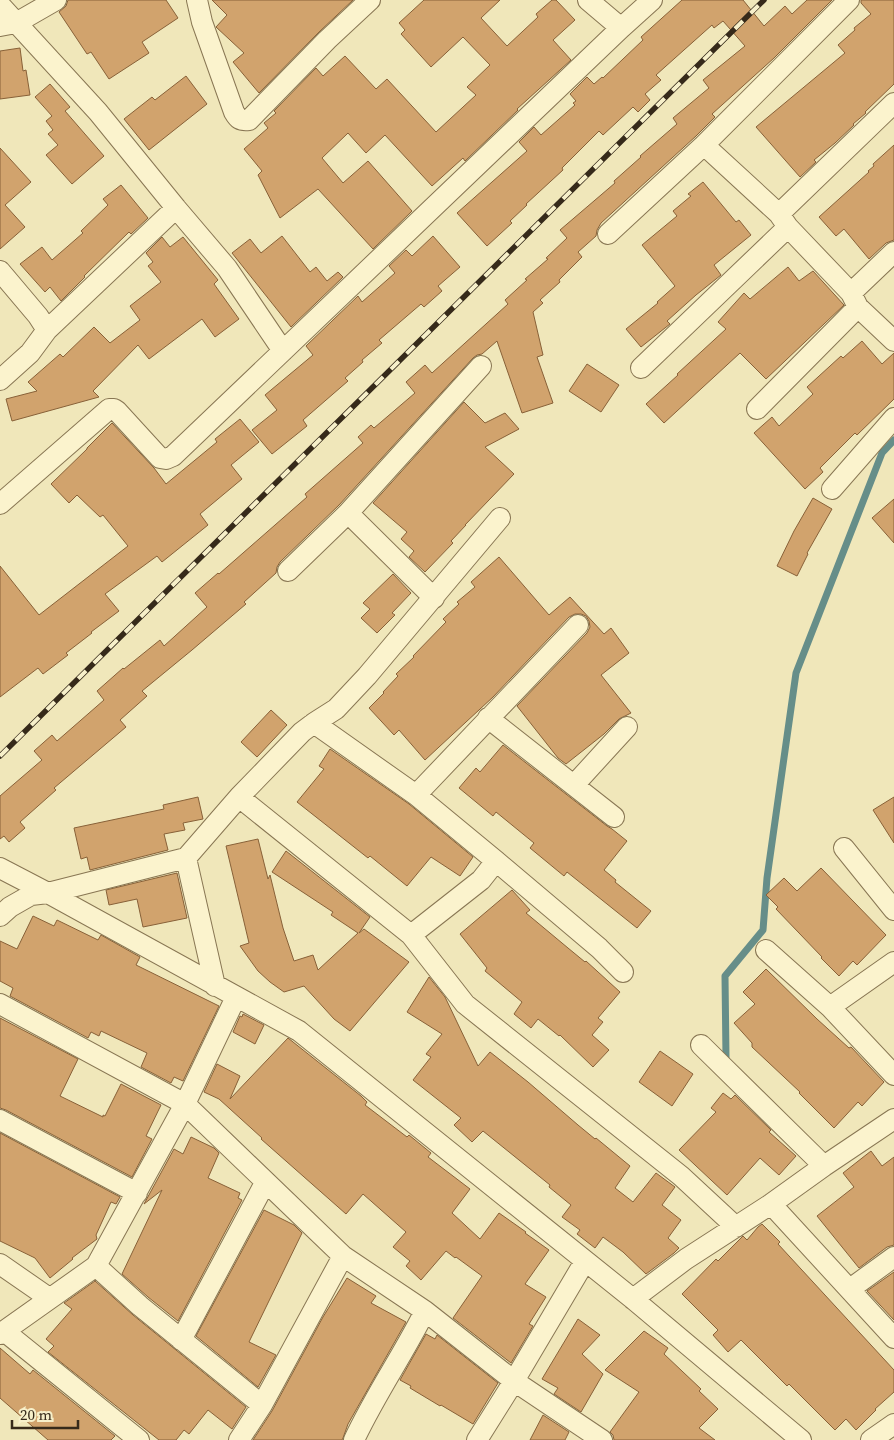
<svg xmlns="http://www.w3.org/2000/svg" width="894" height="1440" viewBox="0 0 894 1440" font-family="'Source Serif 4',serif">
	<rect width="100%" height="100%" fill="#f0e7ba"/>
	<g fill="none" stroke-linecap="round" stroke-linejoin="round">
		<!-- stream -->
		<path stroke="#668e89" stroke-width="7" d="M726 1057 725 976 763 930 767 878 796 673 882 453 894 440"/>
	</g>
	<!-- building -->
	<path fill="#d1a36d" stroke="#886138" d="M68 0H166L178 18 142 42 149 53 109 79 91 52 87 54 59 12 66 6Z
		M212 0H353L319 32 259 93 233 62 244 53 216 27 227 15Z
		M424 0H500L481 18 507 46 538 17 536 14 552 0H556L575 20 553 40 571 60 517 109 518 110 465 161 463 158 432 186 385 135 366 153 348 133 322 158 343 183 368 161 412 211 373 249 318 189 280 218 258 175 262 171 244 149 268 128 264 123 276 113 274 111 316 68 323 76 345 56 376 89 387 79 436 132 476 95 467 87 490 65 463 37 431 67 401 34 405 30 399 23Z
		M682 0H743L764 26 785 6 792 14 807 0H832L774 58 712 114 715 117 696 136 601 223 597 230 596 236 578 252 582 257 559 280 560 282 540 300 543 303 533 312 543 355 537 357 553 403 522 413 497 341 482 354 477 355 473 358 339 505 280 562 277 567 276 573 244 602 246 604 192 650 142 691 147 696 120 720 126 727 54 788 56 790 20 822 25 828 9 842 4 836 0 839V796L42 760 34 751 52 735 57 741 104 700 97 691 123 668 124 669 160 640 164 646 207 607 195 593 218 573 219 574 307 497 305 494 363 443 358 437 371 425 374 428 415 393 406 382 425 365 432 373 508 304 505 300 527 280 525 279 548 259 546 258 567 238 560 230 615 183 614 181 641 157 640 156 677 124 673 118 709 88 703 80 745 46 723 21 714 28 712 25 656 75 661 80 645 94 650 100 638 112 633 107 603 135 599 131 562 168 563 170 526 204 527 205 510 221 512 223 487 246 457 213 527 151 519 142 534 127 541 135 575 105 573 103 576 101 570 94 587 77 594 84 602 77 603 78 643 40 641 37Z
		M861 0H894V84L865 112 866 113 853 124 854 125 835 143 814 160 816 162 800 177 756 127 845 53 838 45 855 30 854 28 871 14 861 3Z
		M20 48 23 71 26 70 30 95 0 99V51Z
		M186 76 207 104 149 150 124 119 152 97 155 100Z
		M50 84 70 107 65 111 104 156 72 184 46 155 58 145 48 134 53 130 46 121 52 116 35 97Z
		M894 145V240L886 243 869 259 844 229 836 236 819 217 869 172 868 171 874 166 873 164Z
		M0 148 31 182 5 205 25 227 0 249Z
		M703 182 736 222 739 220 751 235 714 265 721 275 696 295 667 321 670 324 641 347 626 329 658 303 657 302 675 286 642 245 677 216 673 211 691 196 688 194Z
		M121 185 148 218 131 234 129 232 84 276 85 277 61 301 50 287 45 292 20 264 42 247 52 260 83 233 81 231 108 205 103 199Z
		M282 236 310 272 316 267 327 281 338 272 343 277 291 327 232 253 250 239 261 253Z
		M433 236 460 267 438 286 442 291 424 307 421 304 379 340 382 343 362 360 363 362 345 378 348 381 303 420 307 426 272 454 252 430 277 410 265 395 313 355 306 346 358 296 362 302 395 273 389 266 406 250 412 256Z
		M162 237 170 247 183 237 218 280 214 284 239 319 215 337 202 319 149 359 138 345 93 391 99 397 12 421 6 399 37 391 28 382 60 354 63 357 94 327 110 343 140 320 130 306 161 282 148 266 153 262 146 253Z
		M788 267 799 281 813 271 844 305 766 379 740 353 664 423 646 404 678 375 677 374 726 329 718 322 744 293 750 299Z
		M862 341 882 364 894 353V399L857 435 855 433 820 468 823 472 805 489 754 433 772 417 779 426 813 394 807 387 841 356 843 358Z
		M587 364 619 385 601 412 569 391Z
		M464 402 485 423 505 413 519 429 485 447 514 474 465 525H466L451 541 453 543 425 572 409 557 414 551 401 539 407 532 373 503Z
		M240 419 259 442 231 465 242 479 200 514 208 525 162 562 157 556 105 594 119 611 91 632 92 633 66 653 68 655 43 674 38 668 0 697V566L39 615 128 546 103 515 100 517 77 495 69 503 51 484 87 449V448L112 423 154 468 166 484 217 442 215 439Z
		M813 498 832 509 807 553 808 554 797 576 777 566 794 531Z
		M894 499V543L872 518Z
		M499 557 549 615 570 597 604 634 611 628 629 653 601 675 631 713 619 719 604 734 566 764 558 758 517 706 587 633 590 627 589 621 586 616 581 614H575L569 617 493 697 425 760 399 730 394 735 369 708 384 693 383 692 398 676 396 674 414 657 413 656 446 622 443 619 459 604 457 602 475 587 471 582Z
		M393 574 411 593 392 613 395 615 377 633 361 618 370 609 363 603Z
		M271 710 287 725 257 757 241 742Z
		M503 745 607 826 612 829 627 841 604 870 616 880 615 882 651 911 637 928 567 872 564 876 530 848 534 843 496 812 493 816 459 788 476 768 480 772Z
		M330 749 409 804 473 857 460 876 431 857 407 886 370 856 368 858 297 802 324 769 319 766Z
		M198 797 203 819 183 823 185 830 164 834 168 850 90 870 87 857 81 859 74 828 164 809 163 805Z
		M894 797V843L873 810Z
		M258 839 268 879 270 875 283 928 294 961 313 955 318 970 358 933 331 915 333 912 272 872 286 851 370 917 359 933 364 929 409 962 350 1031 334 1019 304 986 284 992 270 982 258 971 240 946 249 943 226 846Z
		M821 868 886 935 857 965 853 961 839 976 821 958 822 957 776 909 778 907 766 895 784 878 797 891Z
		M177 873 187 918 143 927 137 899 109 905 106 890Z
		M512 890 530 910 526 913 568 948 585 962 586 961 620 992 598 1018 603 1022 592 1035 609 1050 593 1067 560 1035 559 1036 538 1019 531 1028 514 1014 522 1002 485 971 487 968 460 934Z
		M33 916 54 926 57 920 98 940 101 935 140 957 136 965 219 1006 183 1081 174 1077 171 1083 141 1067 147 1053 101 1031 99 1036 91 1032 88 1038 10 996 13 988 0 981V941L17 949Z
		M766 969 817 1019 849 1048 851 1047 884 1082 862 1106 858 1102 834 1128 799 1093 800 1092 752 1047V1043L734 1023 755 1004 743 992Z
		M429 977 445 997 478 1066 490 1052 528 1082 578 1125 595 1139 596 1138 630 1166 615 1188 633 1202 656 1173 675 1187 662 1205 681 1220 668 1238 679 1248 674 1253 646 1274 623 1252 603 1237 595 1248 577 1234 580 1230 562 1217 571 1205 549 1187 550 1185 483 1131 472 1142 454 1125 461 1118 413 1080 431 1057 426 1054 442 1034 407 1012Z
		M243 1014 264 1025 255 1044 233 1032 240 1016 242 1017Z
		M0 1018 78 1059 60 1096 103 1117V1115L105 1116 121 1084 161 1105 146 1136 152 1139 132 1177 6 1110 0 1108Z
		M288 1038 361 1096 367 1102 365 1105 407 1137 409 1135 431 1153 428 1157 470 1189 452 1213 480 1239 499 1213 526 1232 525 1233 549 1250 525 1284 546 1297 529 1324 533 1326 511 1363 453 1318 482 1276 456 1257 455 1258 446 1251 421 1280 406 1266 410 1261 393 1247 406 1232 363 1194 346 1214 261 1139 262 1138 219 1099 204 1092 217 1064 240 1076 230 1099Z
		M660 1051 693 1074 672 1106 639 1082Z
		M723 1093 731 1099 735 1095 771 1130 769 1132 796 1156 779 1175 760 1158 727 1195 679 1150 716 1112 711 1108Z
		M0 1133 120 1197 116 1204 111 1202 96 1235 97 1239 72 1258 73 1259 50 1278 35 1258 0 1241Z
		M191 1137 214 1148 219 1153 208 1178 240 1193 238 1198 242 1200 178 1321 148 1297 122 1274 162 1190 144 1204 174 1149 183 1154Z
		M871 1151 882 1166 894 1157V1245L887 1247 859 1268 817 1216 854 1187 843 1173Z
		M264 1210 294 1225 302 1233 249 1342 276 1355 258 1387 196 1336Z
		M762 1224 780 1242 778 1244 894 1370V1392L875 1409 876 1410 856 1430 846 1419 835 1430 789 1384 787 1386 741 1340 728 1352 713 1335 718 1330 682 1294 716 1259 718 1261 743 1236 747 1240 758 1227Z
		M894 1272V1320L867 1291Z
		M347 1278 376 1296 371 1303 406 1322 348 1424 343 1438 342 1440H253L272 1411 323 1317Z
		M95 1281 133 1315 246 1407 232 1429 208 1410 189 1434 184 1430 176 1440H159L48 1352 54 1346 46 1339 72 1309 64 1303Z
		M578 1319 600 1335 582 1354 603 1374 581 1412 554 1394 558 1388 542 1379Z
		M644 1331 668 1348 664 1354 701 1389 699 1391 718 1409 699 1428 715 1440H614L613 1435 610 1432 639 1392 605 1370Z
		M426 1334 435 1339 437 1335 498 1383 473 1424 441 1405 440 1406 410 1388 411 1386 400 1380Z
		M0 1348 30 1374 33 1370 115 1436 111 1440H48L0 1398Z
		M543 1415 569 1432 565 1440H530Z"/>
	<g fill="none" stroke-linecap="round" stroke-linejoin="round">
		<defs>
			<path id="street" d="M197 0 202 22 234 112C238 119 240 121 249 120L327 40 370 0
				M588 0 621 28
				M0 5 98 112 176 208 227 268 283 351
				M0 26 16 23 56 0
				M704 145 779 214 788 227 851 293 858 307 894 341
				M779 214 894 103
				M608 234 704 145 849 0
				M0 271 38 316 47 330 176 208
				M851 293 894 252
				M641 368 788 227
				M0 380 30 353 47 330
				M757 409 858 307
				M832 489 894 418
				M0 504 109 409H114L117 411 160 458 166 459 173 456 621 28 652 0
				M288 571 348 513
				M434 598 348 513 481 366
				M488 718 614 817
				M314 723 336 709 367 676 500 518
				M574 785 627 727
				M416 795 578 625
				M239 797 411 935 465 1004 681 1176 736 1227
				M844 848 894 910
				M186 858 239 797 302 732 314 723 416 795 496 861 599 948 623 972
				M0 868 48 893 186 858 215 986
				M0 916 10 907 31 895 48 893 299 1031 633 1299 801 1440
				M411 935 481 880 496 861
				M766 950 830 1007 894 1075
				M0 1004 185 1104 343 1256 425 1311 514 1381 602 1440
				M830 1007 894 962
				M701 1045 824 1166
				M0 1120 137 1193
				M771 1204 894 1338
				M0 1264 49 1298
				M96 1266 140 1306 262 1405
				M850 1289 894 1257
				M633 1299 686 1259 771 1204 824 1166 894 1119
				M4 1331 139 1440
				M0 1334 96 1266 185 1104 236 997
				M181 1340 265 1183
				M239 1440 262 1405 343 1256
				M354 1440C375 1395 403 1355 425 1311
				M477 1440 514 1381 585 1261
				M871 1440 894 1424"/>
		</defs>
		<!-- street casing -->
		<use href="#street" stroke="#887653" stroke-width="22"/>
		<!-- street -->
		<use href="#street" stroke="#fbf3cd" stroke-width="20"/>
		<defs>
			<path id="rail" d="M0 756 764 0"/>
		</defs>
		<!-- rail casing -->
		<use href="#rail" stroke="#362a1a" stroke-width="5.5"/>
		<!-- rail -->
		<use href="#rail" stroke="#f7f0ca" stroke-width="4" stroke-dasharray="11" stroke-linecap="butt"/>
	</g>
	<!-- scale -->
	<path d="M12 1420v8h66v-8" fill="none" stroke="#362a1a" stroke-width="2.5"/>
	<text x="20" y="1420" font-size="15" fill="#362a1a" stroke="#f7f0ca" stroke-width="4" paint-order="stroke">20 m</text>
</svg>
